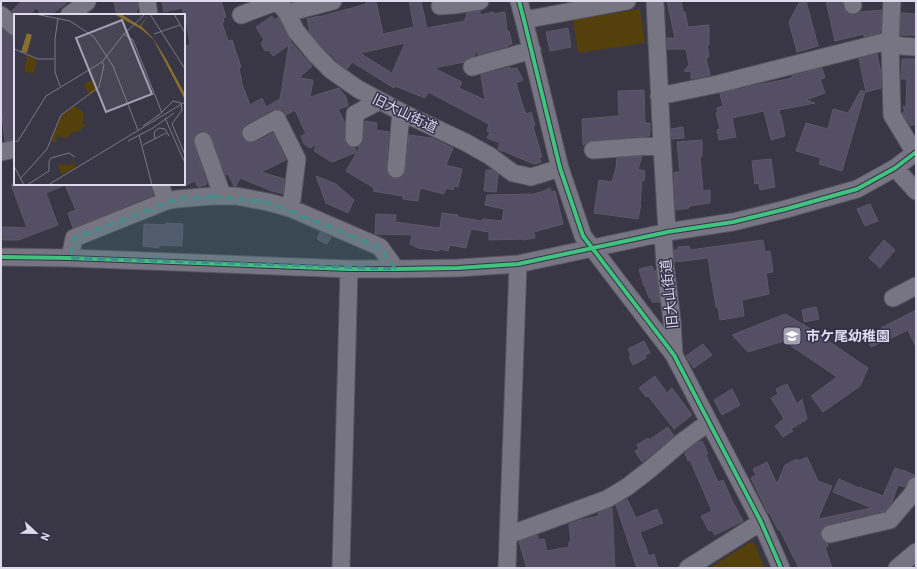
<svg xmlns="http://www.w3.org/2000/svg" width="917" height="569" viewBox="0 0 917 569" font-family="Barlow,'Noto Sans JP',sans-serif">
	<rect width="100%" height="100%" fill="#393645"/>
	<!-- grass -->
	<path fill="#53400b" d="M640 9 645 43 578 53 573 20Z
		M750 542 754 543 765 568H710Z"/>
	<!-- building -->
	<path fill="#544f65" stroke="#5b5a66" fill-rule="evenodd" d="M22 1H69L51 15H42L36 8 30 15H16L12 11Z
		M114 1H137L138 9H136L137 15H118V11L116 12Z
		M162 1H221L226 17 223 18 224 22 222 23 228 41 232 40 241 67 239 69 241 77 242 84 250 105 262 98 266 107 280 99 289 45 273 56 269 50 265 51 261 43 264 40 256 27 272 16 274 20 278 17 291 41H290L312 66 299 78 313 80 310 97 339 88 346 97 348 106 338 109 345 123 344 138 345 143 348 146 353 148H355L358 154 359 146 363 143 364 139 365 121 377 123 376 130 389 132 386 169 387 173 390 177 396 179 400 178 404 175 406 170 409 135 432 138 453 148 446 165 462 169 458 187 454 186 453 190 446 188 444 194 420 188 418 201 403 199V196L373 191 374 188 346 171 357 152 332 162 314 151 317 144 310 148 304 144 301 136 306 134 295 110 286 115 282 110 277 109 272 110 246 124 242 128 241 133 242 138 245 141 251 143 256 142 273 133 286 160 261 172 284 179 283 194 272 191 240 178 236 186H234L228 174 226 175 212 137 209 133 204 131H200L196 134 193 140 194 144 207 184 198 187 195 181 184 186V46L190 45 186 19H185L182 8 164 12Z
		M366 1H376L383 34 414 27 409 1H421L427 28 465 21V18L467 17 466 13 480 11 481 15 493 12V14L505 12 507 31H509L512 44 508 45V46L478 55V49L474 56 469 58 465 60 464 62 434 68 462 82 459 88 485 100 481 75 510 67V69L517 68 523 80 516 83 522 103 526 114 531 112 535 125 533 126 542 157 539 158 541 162 534 164 498 149 500 143 487 138 490 132 487 131 489 124 428 92 425 98 395 86 394 88 352 62 347 69 337 62V61L322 47 310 33 307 19 319 16V17L366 4ZM405 43 392 73 360 53Z
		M667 1H681L683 12H685L688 27 709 25V45H707L709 57 706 58 710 75 691 79V72L684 71 689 65 686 49H667V38H675Z
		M800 1H806L818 46 797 52 789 22Z
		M826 1H842L843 7 846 12 851 15H856L860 12 882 10 880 33 864 37V34L835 41Z
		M901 13 916 14V35H900Z
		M1 28 9 35 15 37V139L5 141 2 114 1 115Z
		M568 28 571 47 550 51 546 32Z
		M877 54 881 73V88L866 92 859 59Z
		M902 59H915L914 68H916V127L914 124 911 126 902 113 905 111 903 107 906 106 907 79H901Z
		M822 68 825 78 820 79 825 93 806 100 815 103 779 110 780 113 776 114 781 115 785 136 771 140 764 111 732 118 736 137 719 140 717 130 720 129 716 113 718 112 717 108 723 106 720 94 757 85 792 78V76L799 74Z
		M644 90 645 123H650V132L649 136 592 140 588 142 583 145 582 119 619 116 618 91Z
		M861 90 865 92 842 171 819 164 821 158 796 151 806 123 828 129 833 109 848 113Z
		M683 127 684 138 672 139 671 129Z
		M702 140V157H700L703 191 710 190V203L689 206V208L676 210 674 172H680L677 142Z
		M642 156 638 169 645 171 644 181 642 180 640 205H641L638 219 594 213 599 180 612 182 616 168 617 158Z
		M771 159 775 187 760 190 759 183 755 184 752 161Z
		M486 170H493L498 174 496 192 484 191Z
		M316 176 336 184 354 200 348 213 326 203Z
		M11 184H149L153 195 73 228 68 213 76 210 65 185 46 193 58 225 18 240H3V227L27 228Z
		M550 188 551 192 555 191 563 224 534 232 535 238 524 240 523 239 489 240V232L471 229 466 248 450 245 448 251 440 249 439 251 418 248 410 244 412 235 375 234 376 214 396 215 395 222 440 228 442 213 458 215V217L482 221 483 219 502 221 504 209 485 205 487 195 534 194 544 191Z
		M870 204 878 221 865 226 857 209Z
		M166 223 183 224 182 246 159 245V248L143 246 144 224 166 225Z
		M320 232 331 237 327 244 317 239Z
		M763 240 765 252 770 251 773 272 766 273 769 294 742 300 744 316 720 320 718 307H716L708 258 675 262 674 250H677L678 247 689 246 690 250Z
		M884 240 895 250 880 268 869 258Z
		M652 266 654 271H656L660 302H652L651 298H649L645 286H644L639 269Z
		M816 307 819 319 804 322 802 310Z
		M916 310V347L908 330 887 340 871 347 866 337 882 330 881 328Z
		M785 314 806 326 868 368 860 386 823 412 811 396 837 377 784 341 748 352 732 335Z
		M644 341 650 353 645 355 646 358 633 365 629 357 631 355 628 349Z
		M703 344 712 355 694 368 686 356Z
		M655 376 667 393 672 388 692 415 674 429 648 396 646 397 639 388Z
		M787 384 797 404 802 399 807 419 791 429 793 431 783 437 775 426 784 419 771 398 778 394 776 389Z
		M732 389 740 405 722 415 714 400Z
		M668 427 674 436 642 462 635 451 639 448 637 445 648 438 649 440Z
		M702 441 708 454 706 455 718 482 723 480 731 498 743 521 715 535 712 530 709 531 701 516 712 511 690 460 688 461 685 453 694 445Z
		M807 457 818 481 832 486 818 519 872 508 833 492 839 479 859 488V487L883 496 895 468 903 471V470L916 476 910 478 905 487 898 485 892 502 885 511 882 512 879 511V512L828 524 823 527 821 531 820 536 822 541 827 543 828 546 825 547 832 568H799L780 530H778L769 512 768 513 751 478 756 475 753 469 767 462 777 484 785 465 797 459 799 461Z
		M627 499 636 518 657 509 663 523 640 532 649 556 654 554 658 568H637L616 505Z
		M612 508 615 568H527L519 542 537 535 539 540 544 539 547 551 569 547V542H571L569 524 580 520 599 516 598 513Z"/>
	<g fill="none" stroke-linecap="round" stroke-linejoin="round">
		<defs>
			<path id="minor" d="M147 1 149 15
				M278 1 287 13 296 31 316 55 331 70 358 89 401 112 465 142 490 156 513 173 531 177 560 168
				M519 1 524 20 560 168 583 236 674 355 761 522 781 568
				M655 1 662 145 667 232
				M852 1 853 5
				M892 1 890 43 892 115 915 153
				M440 6 454 5 480 1
				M287 13 333 1
				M1 15 15 27
				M69 15 87 2
				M241 15 278 1
				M524 20 627 1
				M472 67 532 50
				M659 96 718 84 884 42 890 43 901 46 916 47
				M251 133 277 119 297 159 292 199 290 208
				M354 138 355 114 379 101
				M203 141 220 189 221 196
				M593 150 662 145
				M1 152 15 149
				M895 168 916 191
				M396 169 401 112
				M160 184 166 201
				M663 233 665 264 672 321 674 355
				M1 257 70 258 349 269H396L458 268 518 264 663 233 667 232 733 222 786 209 857 189 895 168 916 152
				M70 258 74 238 166 201 177 199 213 196H236L268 202 290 208 380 247 396 269
				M893 298 916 286
				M508 533 517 532 607 499 627 487 649 470 682 442 709 422
				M830 534 890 520 913 493 916 486
				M341 568 349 269
				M507 568 518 264
				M688 568 761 522
				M897 568 916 552"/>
		</defs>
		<!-- minor casing -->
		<use href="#minor" stroke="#565461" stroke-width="19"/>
		<!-- minor -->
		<use href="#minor" stroke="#777581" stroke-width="17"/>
		<defs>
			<path id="cycleway" d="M519 1 524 20 560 168 583 236 674 355 761 522 781 568
				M1 257 70 258 349 269H396L458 268 518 264 663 233 667 232 733 222 786 209 857 189 895 168 916 152"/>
		</defs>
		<!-- cycleway casing -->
		<use href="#cycleway" stroke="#35304b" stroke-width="6"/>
		<!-- cycleway -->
		<use href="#cycleway" stroke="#40c37c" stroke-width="4"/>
	</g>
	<!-- marked area -->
	<path fill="#428f8d" fill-opacity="0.2" stroke="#428f8d" stroke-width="3" stroke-dasharray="8 5" stroke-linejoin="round" d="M213 196 268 202 380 247 396 269 70 258 74 238 177 199Z"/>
	<!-- icons -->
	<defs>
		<symbol id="school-square" viewBox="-11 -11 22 22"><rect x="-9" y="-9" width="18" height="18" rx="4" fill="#a3a1b1" stroke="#35304b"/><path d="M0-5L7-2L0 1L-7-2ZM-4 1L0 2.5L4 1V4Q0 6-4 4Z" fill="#fff"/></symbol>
	</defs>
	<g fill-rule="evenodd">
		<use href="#school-square" x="781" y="325" width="22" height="22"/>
	</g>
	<g text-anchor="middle" stroke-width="3" stroke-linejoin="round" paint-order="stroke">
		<!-- street labels -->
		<g font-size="14" fill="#dcdaeb" stroke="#35304b">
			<text transform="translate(405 113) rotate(26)" y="5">旧大山街道</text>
			<text transform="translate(669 294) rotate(-96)" y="5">旧大山街道</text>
		</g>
		<!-- poi labels -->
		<g font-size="14" font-weight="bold" fill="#dcdaeb" stroke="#35304b" text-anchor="start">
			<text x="806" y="341">市ケ尾幼稚園</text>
		</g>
	</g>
	<!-- overview -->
	<g transform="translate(14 14)">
		<rect width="171" height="171" fill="#393645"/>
		<path d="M60 92 69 98V109L72 111 65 117 57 119 52 125 43 121 42 129 37 127 48 101Z" fill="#53400b"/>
		<path d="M13 41 23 46 20 59 10 58ZM78 66 84 75 76 81 69 71ZM59 148 62 153 47 161 44 150 56 151Z" fill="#53400b"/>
		<path d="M100 0H107L126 12 135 0 127 12 138 23 151 43 171 80V86L139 25 127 15ZM13 19 18 21 13 39 7 38Z" fill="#886e2d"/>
		<path fill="none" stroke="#7a7887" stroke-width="1" d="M21 0 56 7 80 23 99 52 124 116M136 0 171 55M160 0 171 19M44 4 41 25V58L46 72M110 20 119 26 148 99M140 20 166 11M0 35 24 45H40M144 102 159 87 167 89 168 96 158 110 171 141M151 104 171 149M129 112 146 100M125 121 138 171M141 125 140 118 145 114 151 115 155 122M114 127 139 114 160 99M0 128 4 127 32 82 88 48 110 20 131 0M129 131 152 119M0 152 10 171M6 165 33 135 47 101 85 73 90 51 88 48M13 171 35 157V147L37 144 55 139 61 143M34 171 171 88"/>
		<path fill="#a3a1b1" fill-opacity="0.15" stroke="#a3a1b1" stroke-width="2" d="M108 6 138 80 92 98 62 24Z"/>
		<rect width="171" height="171" fill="none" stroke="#dcdaeb" stroke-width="2"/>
	</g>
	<!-- border -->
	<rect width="917" height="569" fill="none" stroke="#dcdaeb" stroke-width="4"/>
	<!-- north arrow -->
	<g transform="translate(36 533) rotate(112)" stroke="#35304b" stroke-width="3" paint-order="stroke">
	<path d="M0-3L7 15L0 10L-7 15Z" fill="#dcdaeb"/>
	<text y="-6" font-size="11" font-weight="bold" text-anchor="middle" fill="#dcdaeb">N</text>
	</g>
</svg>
